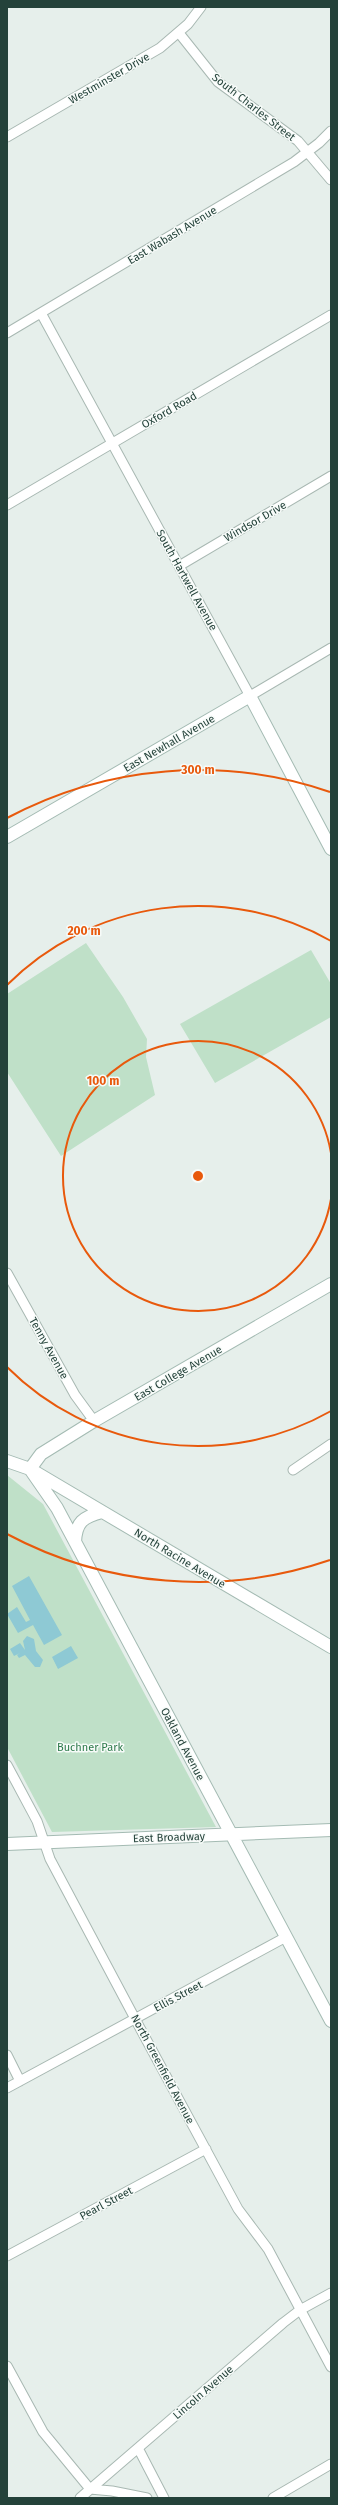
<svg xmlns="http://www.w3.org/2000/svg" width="338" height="2505" viewBox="0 0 338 2505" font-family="'Fira Sans',sans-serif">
	<rect width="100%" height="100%" fill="#e6efeb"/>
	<!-- green -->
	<path fill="#bfe0c8" d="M86 943 123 997 147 1039 146 1057 155 1095 61 1156 7 1072V994Z
		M311 950 331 984V1017L215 1083 180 1024Z
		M7 1475 43 1504 216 1827 52 1832 7 1747Z"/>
	<!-- water -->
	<path fill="#8ec9d4" d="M29 1576 62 1635 44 1645 33 1625 18 1633 7 1614 17 1607 26 1622 30 1620 12 1586Z
		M27 1636 34 1639 36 1651 43 1660 40 1667H35L25 1655 19 1658 17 1655 20 1653 14 1656 10 1649 20 1643 25 1650 23 1641Z
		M71 1646 78 1658 58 1669 52 1657Z"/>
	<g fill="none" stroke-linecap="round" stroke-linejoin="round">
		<defs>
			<path id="street" d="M179 33 218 82 298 141 331 180
				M7 137 160 48 188 24 201 7
				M41 313 250 696 331 648
				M7 333 294 162 319 143 331 131
				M7 505 331 315
				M179 566 331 476
				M7 1273 75 1395 94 1421
				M293 1470 331 1444
				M7 1765 37 1821 50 1859 140 2028 238 2209 268 2249 331 2367
				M7 2055 20 2081
				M7 2088 286 1937
				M7 2256 206 2149
				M7 2366 43 2432 90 2489
				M138 2448 164 2498
				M90 2489 112 2491 147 2498
				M80 2498 283 2323 300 2310 331 2293
				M273 2498 331 2464"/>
			<path id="secondary" d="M7 837 250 696 331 849
				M7 1461 30 1469 331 1647
				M30 1469 57 1508 331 2021
				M30 1469 41 1454 94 1421 331 1284
				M75 1542C76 1522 83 1517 102 1512
				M7 1844 331 1830"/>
		</defs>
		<!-- street casing -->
		<use href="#street" stroke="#a8b8b2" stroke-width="11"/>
		<!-- secondary casing -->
		<use href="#secondary" stroke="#a4bbb3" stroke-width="14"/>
		<!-- street -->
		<use href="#street" stroke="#fff" stroke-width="9"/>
		<!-- secondary -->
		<use href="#secondary" stroke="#fff" stroke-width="12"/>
	</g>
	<!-- distance rings -->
	<g fill="none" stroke="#e8590c" stroke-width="2">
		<path d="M331 1199A135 135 0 1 1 331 1153"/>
		<path d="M331 1411A270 270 0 0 1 7 1367M7 985A270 270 0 0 1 331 941"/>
		<path d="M330 1560A406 406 0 0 1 7 1534M7 818A406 406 0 0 1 330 792"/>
	</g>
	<g text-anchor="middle" stroke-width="3" stroke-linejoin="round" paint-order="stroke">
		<!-- street labels -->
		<g font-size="11" fill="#24423a" stroke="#f7fbf9">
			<text transform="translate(109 78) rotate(-30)" y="4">Westminster Drive</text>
			<text transform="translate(254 107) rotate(38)" y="4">South Charles Street</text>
			<text transform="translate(172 235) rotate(-31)" y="4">East Wabash Avenue</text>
			<text transform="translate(169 410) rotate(-30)" y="4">Oxford Road</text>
			<text transform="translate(255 521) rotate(-30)" y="4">Windsor Drive</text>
			<text transform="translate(187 580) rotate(61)" y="4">South Hartwell Avenue</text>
			<text transform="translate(169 743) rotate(-30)" y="4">East Newhall Avenue</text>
			<text transform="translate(49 1348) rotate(61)" y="4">Tenny Avenue</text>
			<text transform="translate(178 1373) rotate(-30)" y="4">East College Avenue</text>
			<text transform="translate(180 1558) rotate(31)" y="4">North Racine Avenue</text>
			<text transform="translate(183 1744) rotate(62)" y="4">Oakland Avenue</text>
			<text transform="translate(169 1837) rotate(-2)" y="4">East Broadway</text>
			<text transform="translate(178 1996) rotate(-28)" y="4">Ellis Street</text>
			<text transform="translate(163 2069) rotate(62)" y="4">North Greenfield Avenue</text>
			<text transform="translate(106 2203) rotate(-28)" y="4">Pearl Street</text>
			<text transform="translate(203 2392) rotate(-41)" y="4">Lincoln Avenue</text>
		</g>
		<!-- park labels -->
		<g font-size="11" fill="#2d7a4b" stroke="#f7fbf9">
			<text x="90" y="1751">Buchner Park</text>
		</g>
	</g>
	<circle cx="198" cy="1176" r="6" fill="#e8590c" stroke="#f7fbf9" stroke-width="2"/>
	<g font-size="12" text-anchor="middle" font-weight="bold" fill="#e8590c" stroke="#f7fbf9" stroke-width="3" stroke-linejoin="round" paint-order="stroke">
		<text x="198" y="774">300 m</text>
		<text x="84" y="935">200 m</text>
		<text x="103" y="1085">100 m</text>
	</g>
	<!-- border -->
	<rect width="338" height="2505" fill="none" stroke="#24423a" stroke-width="16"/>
</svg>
